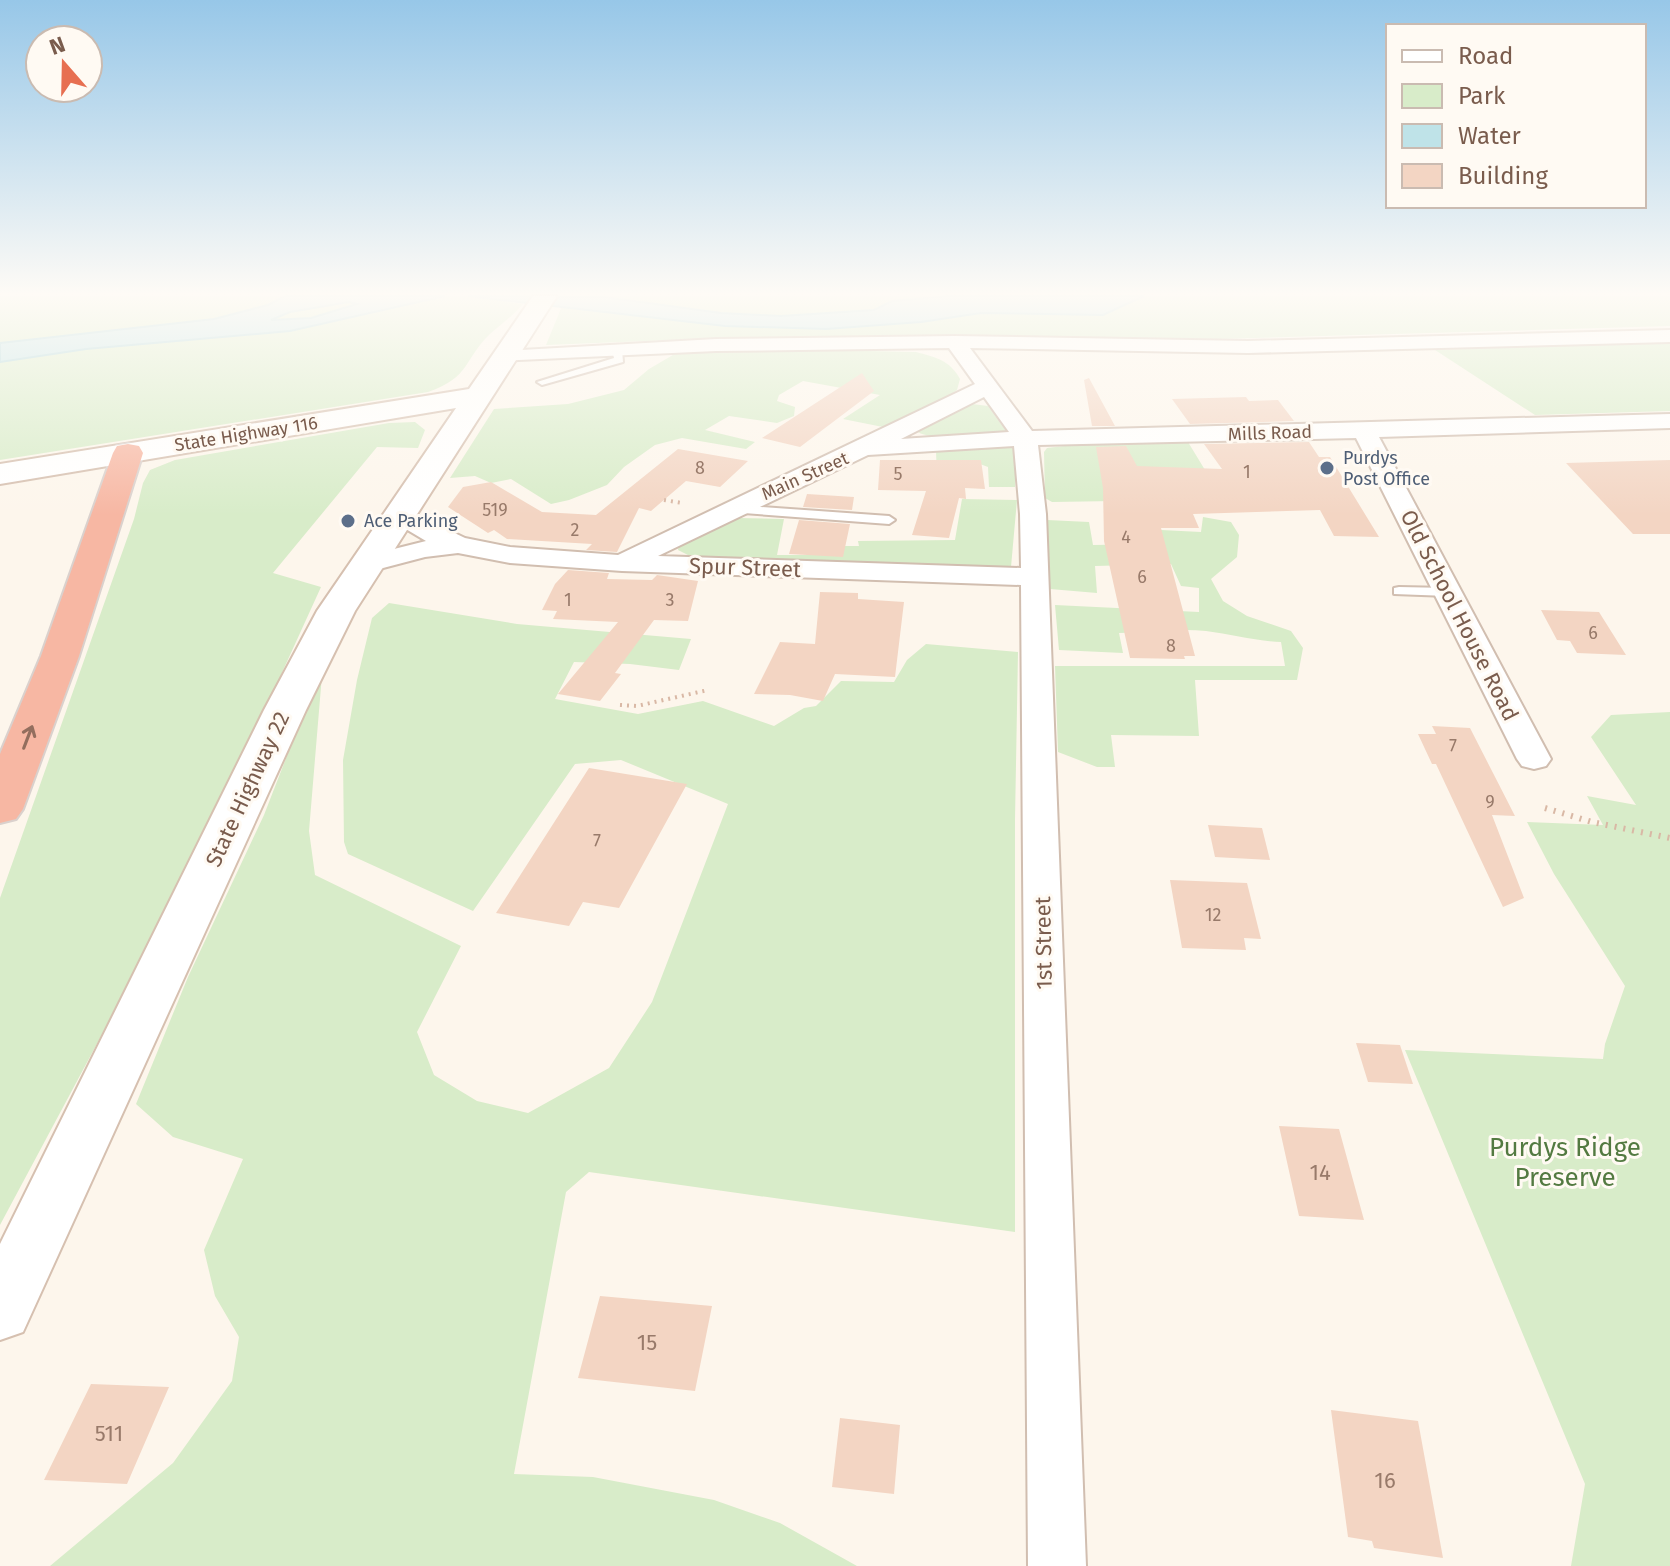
<svg xmlns="http://www.w3.org/2000/svg" width="1670" height="1566" viewBox="0 0 1670 1566" font-family="'Fira Sans',sans-serif">
	<rect width="100%" height="100%" fill="#fdf6ec"/>
	<!-- green -->
	<path fill="#d8ecc9" d="M0 296H510L506 302 523 304C514 315 501 324 490 334 463 360 471 377 428 392L0 460Z
		M579 296H1670V326L1082 343 746 337 546 345 562 306 573 307Z
		M1670 342V411L1535 415 1435 350Z
		M729 348 916 352C935 357 950 360 960 379L957 390 942 401 883 427 843 419 880 395 803 381 779 395 777 401 795 407 794 416 777 423 729 416 705 430 755 442 746 449 682 438 655 445 624 467 607 485 569 500 551 504 511 479 491 483 475 476 450 478 494 409 568 404 624 390 649 369 678 352Z
		M972 404 988 406 1006 431C991 438 931 441 918 432Z
		M415 422 425 430 418 448 377 447 273 573 321 587 234 778 130 982 0 1225V898L134 519 143 483 150 470 175 460 389 423Z
		M1188 442 1219 493 1178 500 1052 502 1045 498 1044 452 1047 448 1089 443Z
		M1009 447 1015 449V487H989L988 467 972 461 937 480 936 451Z
		M962 499 1017 500 1011 567 726 560 690 556 678 550 679 544 737 518 784 519 777 555H841L844 546H859L858 541 955 540Z
		M1203 517 1231 522 1239 535 1237 557 1211 579 1223 601 1247 616 1291 631 1303 648 1297 680H1195L1199 736 1111 735 1115 767H1097L1058 752 1055 666H1285L1281 642C1255 641 1231 634 1206 631 1176 628 1148 633 1119 633L1123 653 1059 650 1055 605 1199 612V588L1181 586 1171 564 1095 566 1097 593 1050 589 1047 520 1089 522 1093 545 1154 544 1161 530 1201 532Z
		M389 603 517 624 691 639 679 670 630 664 574 662 555 699 638 714 703 701 774 726 804 708 816 706 841 681 894 682 907 660 926 644 1018 652 1015 820V1232L589 1172 566 1192 514 1474 593 1477 714 1500 780 1523 857 1566H50L173 1463 232 1381 239 1337 215 1296 204 1250 243 1159 173 1137 136 1104 188 977 264 815 323 663 309 831 315 875 461 946 417 1032 434 1075 477 1101 528 1113 609 1068 652 1002 728 804 621 760 575 764 473 911 348 854 344 842 343 760 357 680 372 618Z
		M1670 712V1566H1571L1585 1484 1405 1050 1603 1059 1605 1044 1625 986 1554 874 1527 822 1603 825 1587 796 1636 805 1591 737 1611 715Z"/>
	<!-- water -->
	<path fill="#bfe3e8" stroke="#a5d3da" stroke-width="2" fill-rule="evenodd" d="M285 296H445L290 331 86 349 0 362V343L214 319 268 305ZM349 302 357 304 311 318 271 320 290 312Z
		M468 296 604 297 721 313 781 316 874 310 892 301 949 296H1144L1103 315 981 313 921 322 826 329 725 326Z"/>
	<!-- building -->
	<path fill="#f3d5c3" d="M862 373 874 391 800 447 762 438Z
		M1089 378 1115 426H1092L1084 380Z
		M1246 397 1249 401 1278 400 1294 421 1190 424 1172 399Z
		M1309 442 1319 457H1330L1379 537 1334 536 1320 510 1193 514 1199 528H1161L1195 656H1184L1185 659 1130 658 1104 541 1103 488 1096 447 1126 446 1137 466 1222 469 1204 444Z
		M678 449 748 461 720 487 686 481 651 511 639 508 617 552 586 550 592 544 507 539 494 530 488 533 448 507 463 487 491 482 542 512 596 515Z
		M880 460H981L985 489 965 488 966 499 959 498 949 538 912 535 926 491 878 490Z
		M1670 460V534H1633L1566 463Z
		M807 494 854 497 852 510 803 507Z
		M799 520 850 524 843 557 789 554Z
		M568 570 609 573 607 579 652 580 657 575 698 581 688 621 654 620 615 673 621 674 600 701 558 694 618 622 553 619 557 611 542 610 555 584Z
		M820 592 858 593V599L904 602 895 677 835 674 823 701 790 695 754 694 780 642 815 644Z
		M1541 610 1599 612 1626 655 1577 653 1570 641 1557 640Z
		M1432 726 1470 728 1515 816 1492 815 1524 898 1503 907 1436 764H1432L1418 734H1436Z
		M589 768 687 784 619 908 583 902 569 926 496 913Z
		M1208 825 1262 828 1270 860 1215 857Z
		M1170 880 1247 883 1261 939 1244 938 1246 950 1182 948Z
		M1356 1043 1400 1045 1413 1084 1368 1082Z
		M1279 1126 1339 1129 1364 1220 1299 1216Z
		M600 1296 712 1306 695 1391 578 1378Z
		M91 1384 169 1387 127 1484 44 1480Z
		M1331 1410 1418 1421 1443 1558 1374 1548 1372 1541 1348 1537Z
		M840 1418 900 1425 894 1494 832 1487Z"/>
	<g fill="none" stroke-linecap="round" stroke-linejoin="round">
		<defs>
			<path id="lane" d="M617 347 622 350 623 362 542 385 537 382 614 358 612 350Z
				M734 505 889 516 895 520 889 524 730 512 728 509Z
				M1399 587 1448 588 1455 592 1448 596 1394 594V588Z"/>
			<path id="street" d="M1670 330V342L1248 353 970 348 1032 431 1670 414V428L1379 437 1551 759 1546 766 1534 769 1522 766 1517 759 1356 438 1038 445 1046 514 1086 1566H1028L1021 585 622 571 510 563 458 553 425 557 364 573 354 571 350 565 354 559 426 541 389 519 385 514 389 509 398 506 465 538 510 547 618 555 975 384 949 348 716 351 497 361 493 357 497 353 504 351 716 339 955 336 1248 341ZM984 397 1009 432 901 439ZM1014 446 1020 514 1021 568 658 556 868 455Z"/>
			<path id="secondary" d="M533 296H557L355 611 306 710 23 1332 0 1340V1244L264 710 317 611 456 408 0 484V464L469 389Z"/>
			<path id="highway" d="M128 444 139 446 143 453 79 656 23 809 16 819 0 823V754L41 656 113 453 117 446Z"/>
		</defs>
		<!-- lane casing -->
		<use href="#lane" stroke="#d1beb0" stroke-width="4"/>
		<!-- street casing -->
		<use href="#street" stroke="#d1beb0" stroke-width="4"/>
		<!-- secondary casing -->
		<use href="#secondary" stroke="#d6c0b0" stroke-width="4"/>
		<!-- highway casing -->
		<use href="#highway" stroke="#dad1cd" stroke-width="4"/>
		<!-- path-far1 -->
		<path stroke="#d9b8a5" stroke-width="4" stroke-dasharray="2 5" stroke-linecap="butt" d="M664 500 682 503
			M620 705 637 706 708 690"/>
		<!-- path -->
		<path stroke="#d9b8a5" stroke-width="6" stroke-dasharray="2 7" stroke-linecap="butt" d="M1545 808 1592 822 1670 838"/>
		<!-- lane -->
		<use href="#lane" fill="#fff" fill-rule="evenodd"/>
		<!-- street -->
		<use href="#street" fill="#fff" fill-rule="evenodd"/>
		<!-- secondary -->
		<use href="#secondary" fill="#fff" fill-rule="evenodd"/>
		<!-- highway -->
		<use href="#highway" fill="#f7b7a3" fill-rule="evenodd"/>
	</g>
	<!-- one-way arrows -->
	<defs><path id="oneway-shaft" d="M-6 0H5M1.5-3L5.5 0L1.5 3" fill="none" stroke-width="1.6" stroke-linecap="round" stroke-linejoin="round" transform="scale(2)"/></defs>
	<use stroke="#936e5e" href="#oneway-shaft" transform="translate(28 737) rotate(-69)"/>
	<!-- sky -->
	<linearGradient id="sky" x2="0" y2="1"><stop stop-color="#97c7e8"/><stop offset="0.57" stop-color="#fefbf6"/><stop offset="1" stop-color="#fefbf6" stop-opacity="0"/></linearGradient>
	<rect width="1670" height="515" fill="url(#sky)"/>
	<!-- markers -->
	<g fill="#5c6f8a" stroke="#fffaf3" stroke-width="3">
		<circle cx="1327" cy="468" r="8"/>
		<circle cx="348" cy="521" r="8"/>
	</g>
	<g text-anchor="middle" stroke-width="6" stroke-linejoin="round" paint-order="stroke">
		<!-- far-street labels -->
		<g font-size="18" fill="#7a5c4d" stroke="#fffaf3">
			<text transform="translate(1270 433) rotate(-2)" y="6">Mills Road</text>
			<text transform="translate(246 434) rotate(-9)" y="6">State Highway 116</text>
			<text transform="translate(805 476) rotate(-24)" y="6">Main Street</text>
		</g>
		<!-- far-service labels -->
		<g font-size="18" fill="#4e5e75" stroke="#fffaf3" text-anchor="start">
			<text x="1343" y="464">Purdys<tspan x="1343" dy="21">Post Office</tspan></text>
			<text x="364" y="527">Ace Parking</text>
		</g>
		<!-- number labels -->
		<g font-size="18" fill="#987a6a">
			<text x="700" y="474">8</text>
			<text x="1247" y="478">1</text>
			<text x="898" y="480">5</text>
			<text x="495" y="516">519</text>
			<text x="575" y="536">2</text>
			<text x="1126" y="543">4</text>
			<text x="1142" y="583">6</text>
			<text x="568" y="606">1</text>
			<text x="670" y="606">3</text>
			<text x="1593" y="639">6</text>
			<text x="1171" y="652">8</text>
			<text x="1453" y="752">7</text>
			<text x="1490" y="808">9</text>
			<text x="597" y="847">7</text>
			<text x="1213" y="921">12</text>
		</g>
		<!-- street labels -->
		<g font-size="22" fill="#7a5c4d" stroke="#fffaf3">
			<text transform="translate(745 567) rotate(2)" y="8">Spur Street</text>
			<text transform="translate(1460 615) rotate(63)" y="8">Old School House Road</text>
			<text transform="translate(247 789) rotate(-65)" y="8">State Highway 22</text>
			<text transform="translate(1043 943) rotate(-91)" y="8">1st Street</text>
		</g>
		<!-- near-number labels -->
		<g font-size="22" fill="#987a6a">
			<text x="1320" y="1180">14</text>
			<text x="647" y="1350">15</text>
			<text x="109" y="1441">511</text>
			<text x="1385" y="1488">16</text>
		</g>
		<!-- near-park labels -->
		<g font-size="26" fill="#537a41" stroke="#fffaf3">
			<text x="1565" y="1156">Purdys Ridge<tspan x="1565" dy="30">Preserve</tspan></text>
		</g>
	</g>
	<!-- legend -->
	<rect x="1386" y="24" width="260" height="184" fill="#fffaf3" stroke="#cabbb1" stroke-width="2"/>
	<rect x="1402" y="50" width="40" height="12" fill="#ffffff" stroke="#cabbb1" stroke-width="2"/>
	<text x="1458" y="64" font-size="24" fill="#7a5c4d">Road</text>
	<rect x="1402" y="84" width="40" height="24" fill="#d8ecc9" stroke="#cabbb1" stroke-width="2"/>
	<text x="1458" y="104" font-size="24" fill="#7a5c4d">Park</text>
	<rect x="1402" y="124" width="40" height="24" fill="#bfe3e8" stroke="#cabbb1" stroke-width="2"/>
	<text x="1458" y="144" font-size="24" fill="#7a5c4d">Water</text>
	<rect x="1402" y="164" width="40" height="24" fill="#f3d5c3" stroke="#cabbb1" stroke-width="2"/>
	<text x="1458" y="184" font-size="24" fill="#7a5c4d">Building</text>
	<!-- north arrow -->
	<g transform="translate(64 64) rotate(340)"><circle r="38" fill="#fffaf3" stroke="#cabbb1" stroke-width="2"/>
	<path d="M0-6L14 30L0 20L-14 30Z" fill="#e76f51"/>
	<text y="-12" font-size="22" font-weight="bold" text-anchor="middle" fill="#7a5c4d">N</text>
	</g>
</svg>
